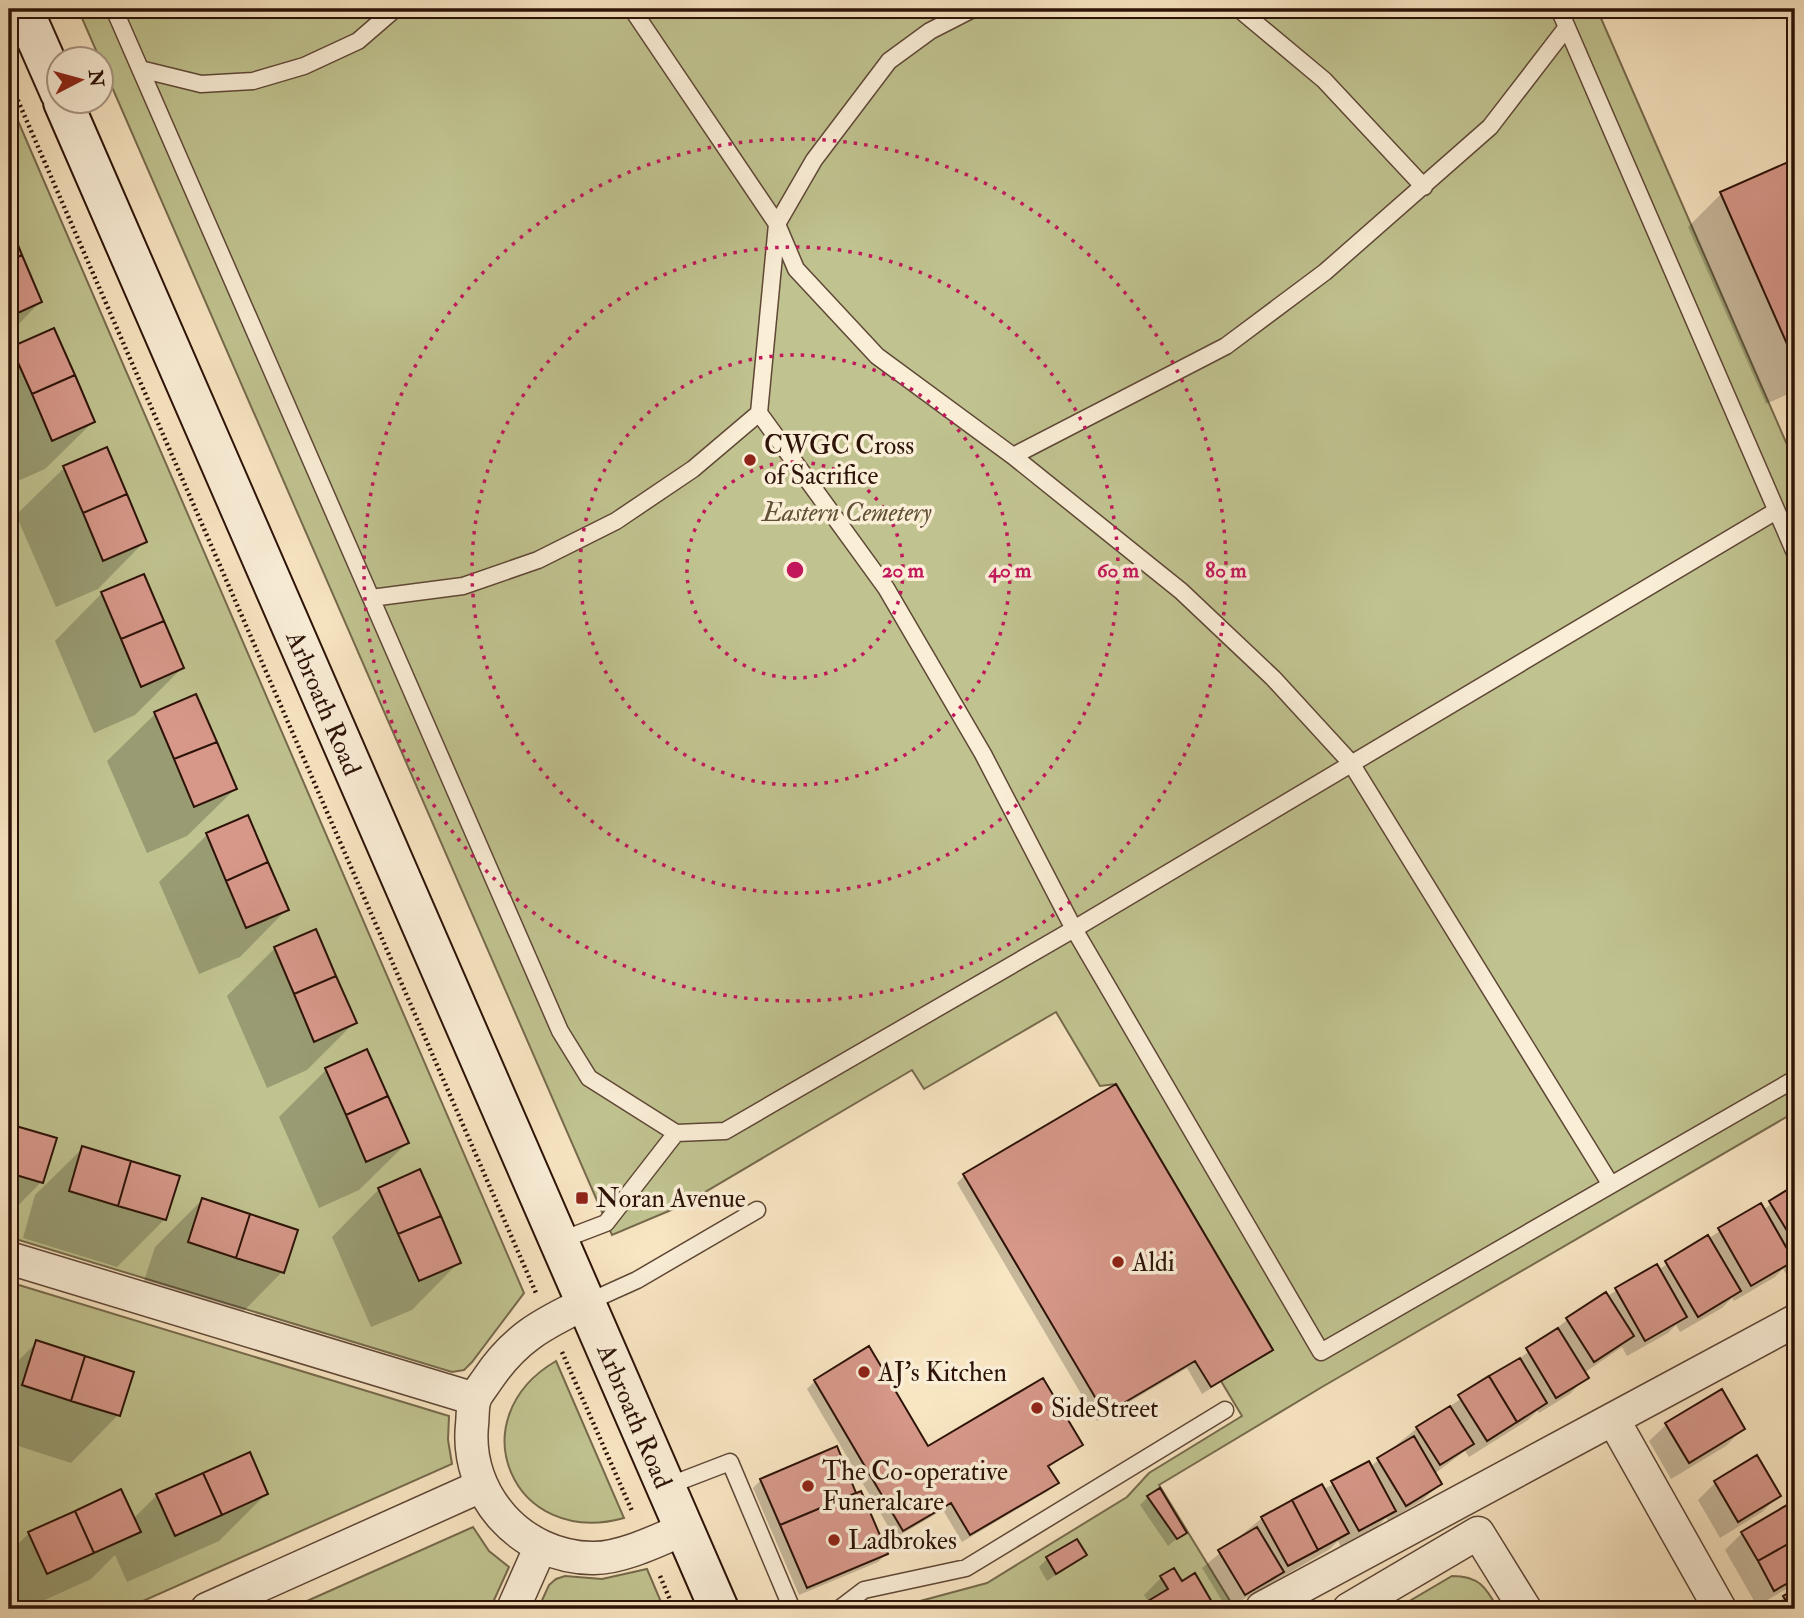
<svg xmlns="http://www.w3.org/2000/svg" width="1804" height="1618" viewBox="0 0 1804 1618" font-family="'IM FELL Double Pica',serif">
	<rect width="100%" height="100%" fill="#f8e5c2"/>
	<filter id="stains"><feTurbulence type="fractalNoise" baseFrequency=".00286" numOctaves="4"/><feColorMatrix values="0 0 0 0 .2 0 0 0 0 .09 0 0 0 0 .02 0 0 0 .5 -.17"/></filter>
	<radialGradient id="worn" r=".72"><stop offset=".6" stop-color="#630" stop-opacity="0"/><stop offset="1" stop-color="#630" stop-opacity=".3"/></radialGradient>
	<!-- green -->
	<path fill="#c0c390" stroke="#766a4c" stroke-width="2" d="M78 9H1597L1795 463V1112L1322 1387 1159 1485 1235 1609H899L909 1604 987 1583 1127 1497 1149 1473 1242 1416 1221 1381 1273 1350 1116 1084 1100 1086 1056 1012 924 1089 912 1070 683 1205 612 1235Z
		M9 100 524 1293 472 1362 464 1370 452 1372 9 1237Z
		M9 1282 449 1416 448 1440 452 1464 125 1609H9Z
		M556 1361 624 1518C513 1549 457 1419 556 1361Z
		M473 1527 489 1551 509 1567 490 1609H289Z
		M647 1569 664 1609H538L549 1585 556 1579 565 1576 602 1579Z
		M1452 1576C1479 1576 1486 1587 1498 1609H1396Z"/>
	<!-- shadow -->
	<path fill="#0003" d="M1748 9H1777L1753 20Z
		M1795 161V391L1766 404 1688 227 1721 194Z
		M9 227 40 302 9 334Z
		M12 348 93 422 45 469 9 485V351Z
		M1795 407V436L1787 416Z
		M64 468 145 541 98 589 56 607 16 515Z
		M102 593 182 668 135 715 94 733 55 641Z
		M155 714 235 789 187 836 147 853 107 761Z
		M247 817 287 909 240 957 199 974 159 882 207 835Z
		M275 948 354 1023 307 1070 267 1088 227 996Z
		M326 1070 407 1143 359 1190 319 1208 279 1117Z
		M9 1125 55 1140 41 1182 9 1215Z
		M83 1148 165 1219 117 1267 23 1238 35 1195Z
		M965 1175 1271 1350 1202 1394 1187 1368 1097 1421 957 1183Z
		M1795 1187V1268L1786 1274 1783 1269 1775 1277 1734 1301 1732 1298 1722 1308 1680 1332 1676 1325 1668 1333 1627 1356 1622 1347 1584 1373 1586 1377 1570 1394 1539 1413 1537 1411 1528 1420 1469 1457 1465 1451 1434 1474 1440 1483 1423 1500 1388 1521 1386 1518 1377 1527 1341 1547 1338 1541 1330 1549 1227 1609 1202 1568 1262 1518 1370 1467 1417 1428 1512 1365 1567 1320 1656 1267 1658 1270 1760 1206 1763 1210Z
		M379 1189 459 1262 412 1310 371 1327 332 1237Z
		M202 1200 296 1231 282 1272 235 1320 141 1290 155 1247Z
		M37 1342 118 1415 71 1463 9 1443V1370Z
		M815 1381 928 1449 1081 1445 1048 1468 1056 1483 1048 1491 962 1542 943 1510 895 1538 807 1389Z
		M1721 1391 1743 1429 1726 1446 1671 1479 1649 1441 1666 1425Z
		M836 1449 886 1554 878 1562 799 1595 753 1488 761 1480Z
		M1756 1458 1779 1495 1762 1512 1720 1538 1698 1500 1715 1483Z
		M266 1494 219 1541 127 1582 115 1555 91 1579 25 1609H9V1553L29 1533 133 1519 157 1495Z
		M1148 1497 1185 1532 1168 1546 1140 1505Z
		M1787 1508 1795 1523V1584L1757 1606 1725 1550 1742 1533Z
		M1085 1555 1047 1581 1039 1567 1047 1559Z
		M1194 1575 1214 1609H1138L1149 1602 1144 1595 1161 1578 1181 1583Z
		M1795 1591V1609H1772L1784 1597Z"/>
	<!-- building -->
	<path fill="#d7988a" stroke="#2c1207" stroke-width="2" d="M1795 159V362L1720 192Z
		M9 223 22 255 9 261Z
		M22 255 42 302 9 317V261Z
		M54 328 75 375 32 394 11 347Z
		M75 375 95 422 52 441 32 394Z
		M107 447 127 494 83 513 63 466Z
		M127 494 147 542 103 561 83 513Z
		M144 574 164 621 121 639 101 592Z
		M164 621 184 668 141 687 121 639Z
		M196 694 217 742 174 759 154 712Z
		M217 742 237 789 194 807 174 759Z
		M248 815 268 862 226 881 206 833Z
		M268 862 289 910 246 928 226 881Z
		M316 929 336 976 294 994 274 947Z
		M336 976 357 1023 314 1042 294 994Z
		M367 1049 388 1096 346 1115 325 1068Z
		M1116 1084 1273 1350 1211 1387 1195 1361 1105 1414 963 1174Z
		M388 1096 409 1143 366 1162 346 1115Z
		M9 1124 57 1138 43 1183 9 1173Z
		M82 1146 131 1161 118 1206 69 1191Z
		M131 1161 180 1176 166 1220 118 1206Z
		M420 1169 441 1216 398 1234 378 1188Z
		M1795 1185V1244L1769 1201Z
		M202 1198 250 1214 236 1258 188 1242Z
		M1761 1203 1794 1261 1751 1286 1718 1228Z
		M250 1214 298 1230 284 1273 236 1258Z
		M441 1216 461 1263 419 1281 398 1234Z
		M1708 1235 1741 1291 1698 1317 1665 1261Z
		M1657 1264 1687 1317 1645 1341 1615 1288Z
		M1606 1292 1634 1336 1594 1362 1566 1318Z
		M1558 1328 1589 1378 1556 1398 1526 1348Z
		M36 1340 85 1356 71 1401 22 1385Z
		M869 1346 928 1446 1043 1378 1083 1445 1048 1466 1059 1483 970 1535 951 1503 903 1531 814 1380Z
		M85 1356 134 1372 120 1416 71 1401Z
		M1520 1358 1547 1403 1517 1422 1489 1376Z
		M1489 1376 1517 1422 1487 1441 1458 1395Z
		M1722 1389 1745 1429 1689 1463 1665 1423Z
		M1450 1406 1474 1444 1440 1465 1416 1427Z
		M1414 1436 1442 1484 1406 1506 1377 1458Z
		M837 1446 856 1493 780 1525 760 1479Z
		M250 1452 268 1494 222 1515 203 1473Z
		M1757 1455 1781 1496 1738 1522 1714 1481Z
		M1369 1461 1396 1511 1359 1531 1331 1481Z
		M203 1473 222 1515 175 1536 156 1494Z
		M1322 1484 1349 1533 1318 1550 1292 1500Z
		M1160 1488 1187 1533 1177 1539 1147 1496Z
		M121 1489 141 1532 94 1553 75 1511Z
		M861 1491 888 1554 807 1588 780 1525Z
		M1292 1500 1318 1550 1288 1566 1261 1517Z
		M1787 1505 1795 1520V1540L1758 1561 1741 1532Z
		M75 1511 94 1553 47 1574 28 1532Z
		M1257 1527 1284 1572 1245 1595 1218 1550Z
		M1077 1539 1087 1555 1056 1574 1046 1557Z
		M1795 1540V1579L1774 1591 1758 1561Z
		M1174 1568 1182 1581 1195 1573 1216 1609H1153L1148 1601 1168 1589 1160 1576Z
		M9 1569 17 1588 9 1592Z
		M1795 1589V1609H1791L1783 1596Z
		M1148 1601 1153 1609H1134Z"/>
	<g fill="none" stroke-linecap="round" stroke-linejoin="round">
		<defs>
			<path id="service" d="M114 9 560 1031 589 1078 676 1133 725 1131 1074 929 1776 511
				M632 9 777 224 796 269 877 356 1013 456 1181 591 1273 678 1351 763 1611 1185
				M1239 9 1324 80 1424 187
				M1559 9 1795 553
				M140 69 201 84 253 81 304 66 358 41 395 9
				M759 413 886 588 983 754 1074 929 1321 1352 1795 1079
				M1013 456 1226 346 1325 272 1490 127 1567 27
				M371 598 463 586 538 560 616 521 693 469 759 413 777 224 814 160 889 61 930 31 973 9
				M559 1241 606 1223 676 1133
				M586 1303 637 1280 757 1210
				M665 1487 730 1462 792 1609
				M839 1609 864 1590 966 1568 1225 1410"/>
			<path id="minor" d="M9 1258 475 1399
				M586 1303C542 1324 514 1339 487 1380 483 1386 478 1392 475 1398 472 1406 473 1417 472 1425 465 1495 521 1557 592 1558 620 1559 659 1540 684 1529
				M1262 1608 1613 1419
				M207 1609 481 1486
				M513 1609 540 1548
				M1349 1609 1478 1533 1525 1609
				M1720 1609 1613 1419 1795 1321"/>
			<path id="secondary" d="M23 9 60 93
				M63 102 719 1609"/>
		</defs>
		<!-- service casing -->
		<use href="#service" stroke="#5f4736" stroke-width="19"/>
		<!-- minor casing -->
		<use href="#minor" stroke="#5f4736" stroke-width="35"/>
		<!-- secondary casing -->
		<use href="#secondary" stroke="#2c1207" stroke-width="42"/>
		<!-- path -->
		<path stroke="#2c1207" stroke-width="4.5" stroke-dasharray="2 3.5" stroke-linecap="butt" d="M9 80 536 1293
			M562 1352 632 1511
			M660 1576 674 1609"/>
		<!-- service -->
		<use href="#service" stroke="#faeed7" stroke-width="16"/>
		<!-- minor -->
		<use href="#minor" stroke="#faeed7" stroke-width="32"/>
		<!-- secondary -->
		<use href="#secondary" stroke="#faeed7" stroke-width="38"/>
	</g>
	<!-- distance rings -->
	<g fill="none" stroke="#c2185b" stroke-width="3.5" stroke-dasharray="3.5 7">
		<circle cx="795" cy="570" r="108"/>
		<circle cx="795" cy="570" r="215"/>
		<circle cx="795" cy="570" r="323"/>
		<circle cx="795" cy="570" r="431"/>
	</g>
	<!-- markers -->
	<g fill="#8f2418" stroke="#faeed7" stroke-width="2.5">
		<circle cx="750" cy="460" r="7"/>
		<rect x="575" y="1191" width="14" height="14" rx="3.5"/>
		<circle cx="1118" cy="1262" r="7"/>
		<circle cx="864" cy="1372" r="7"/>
		<circle cx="1037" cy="1408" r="7"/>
		<circle cx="808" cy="1486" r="7"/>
		<circle cx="834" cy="1540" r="7"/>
	</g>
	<g text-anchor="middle" stroke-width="7" stroke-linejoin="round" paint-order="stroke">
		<!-- poi labels -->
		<g font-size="26" fill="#2c1207" stroke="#faeed7" text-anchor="start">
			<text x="764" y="454">CWGC Cross<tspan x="764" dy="30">of Sacrifice</tspan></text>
			<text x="596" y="1207">Noran Avenue</text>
			<text x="1132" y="1271">Aldi</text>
			<text x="878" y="1381">AJ’s Kitchen</text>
			<text x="1051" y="1417">SideStreet</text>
			<text x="822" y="1480">The Co-operative<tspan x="822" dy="30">Funeralcare</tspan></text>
			<text x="848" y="1549">Ladbrokes</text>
		</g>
		<!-- park labels -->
		<g font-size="26" font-style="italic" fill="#605037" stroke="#faeed7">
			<text x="847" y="521">Eastern Cemetery</text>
		</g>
		<!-- street labels -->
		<g font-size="26" fill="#2c1207" stroke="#faeed7">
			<text transform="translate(324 703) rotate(67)" y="9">Arbroath Road</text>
			<text transform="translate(635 1416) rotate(67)" y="9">Arbroath Road</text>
		</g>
	</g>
	<circle cx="795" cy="570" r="10" fill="#c2185b" stroke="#faeed7" stroke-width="3.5"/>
	<g font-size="21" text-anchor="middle" font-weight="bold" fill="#c2185b" stroke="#faeed7" stroke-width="7" stroke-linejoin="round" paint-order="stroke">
		<text x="903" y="577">20 m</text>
		<text x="1010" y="577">40 m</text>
		<text x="1118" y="577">60 m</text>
		<text x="1226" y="577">80 m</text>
	</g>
	<!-- margin -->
	<rect width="1804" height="1618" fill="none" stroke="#f8e5c2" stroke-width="35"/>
	<rect x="10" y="10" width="1783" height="1597" fill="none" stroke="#2c1207" stroke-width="3.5"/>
	<rect x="18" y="18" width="1769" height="1583" fill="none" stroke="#2c1207" stroke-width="2"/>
	<!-- north arrow -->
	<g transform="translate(80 80) rotate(84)"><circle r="33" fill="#faeed7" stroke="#a89684" stroke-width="2"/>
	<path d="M0-5L12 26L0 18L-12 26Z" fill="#8f2418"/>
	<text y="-10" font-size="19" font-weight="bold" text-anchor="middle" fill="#2c1207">N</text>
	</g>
	<rect width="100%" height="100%" filter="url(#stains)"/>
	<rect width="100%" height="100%" fill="url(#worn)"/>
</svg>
